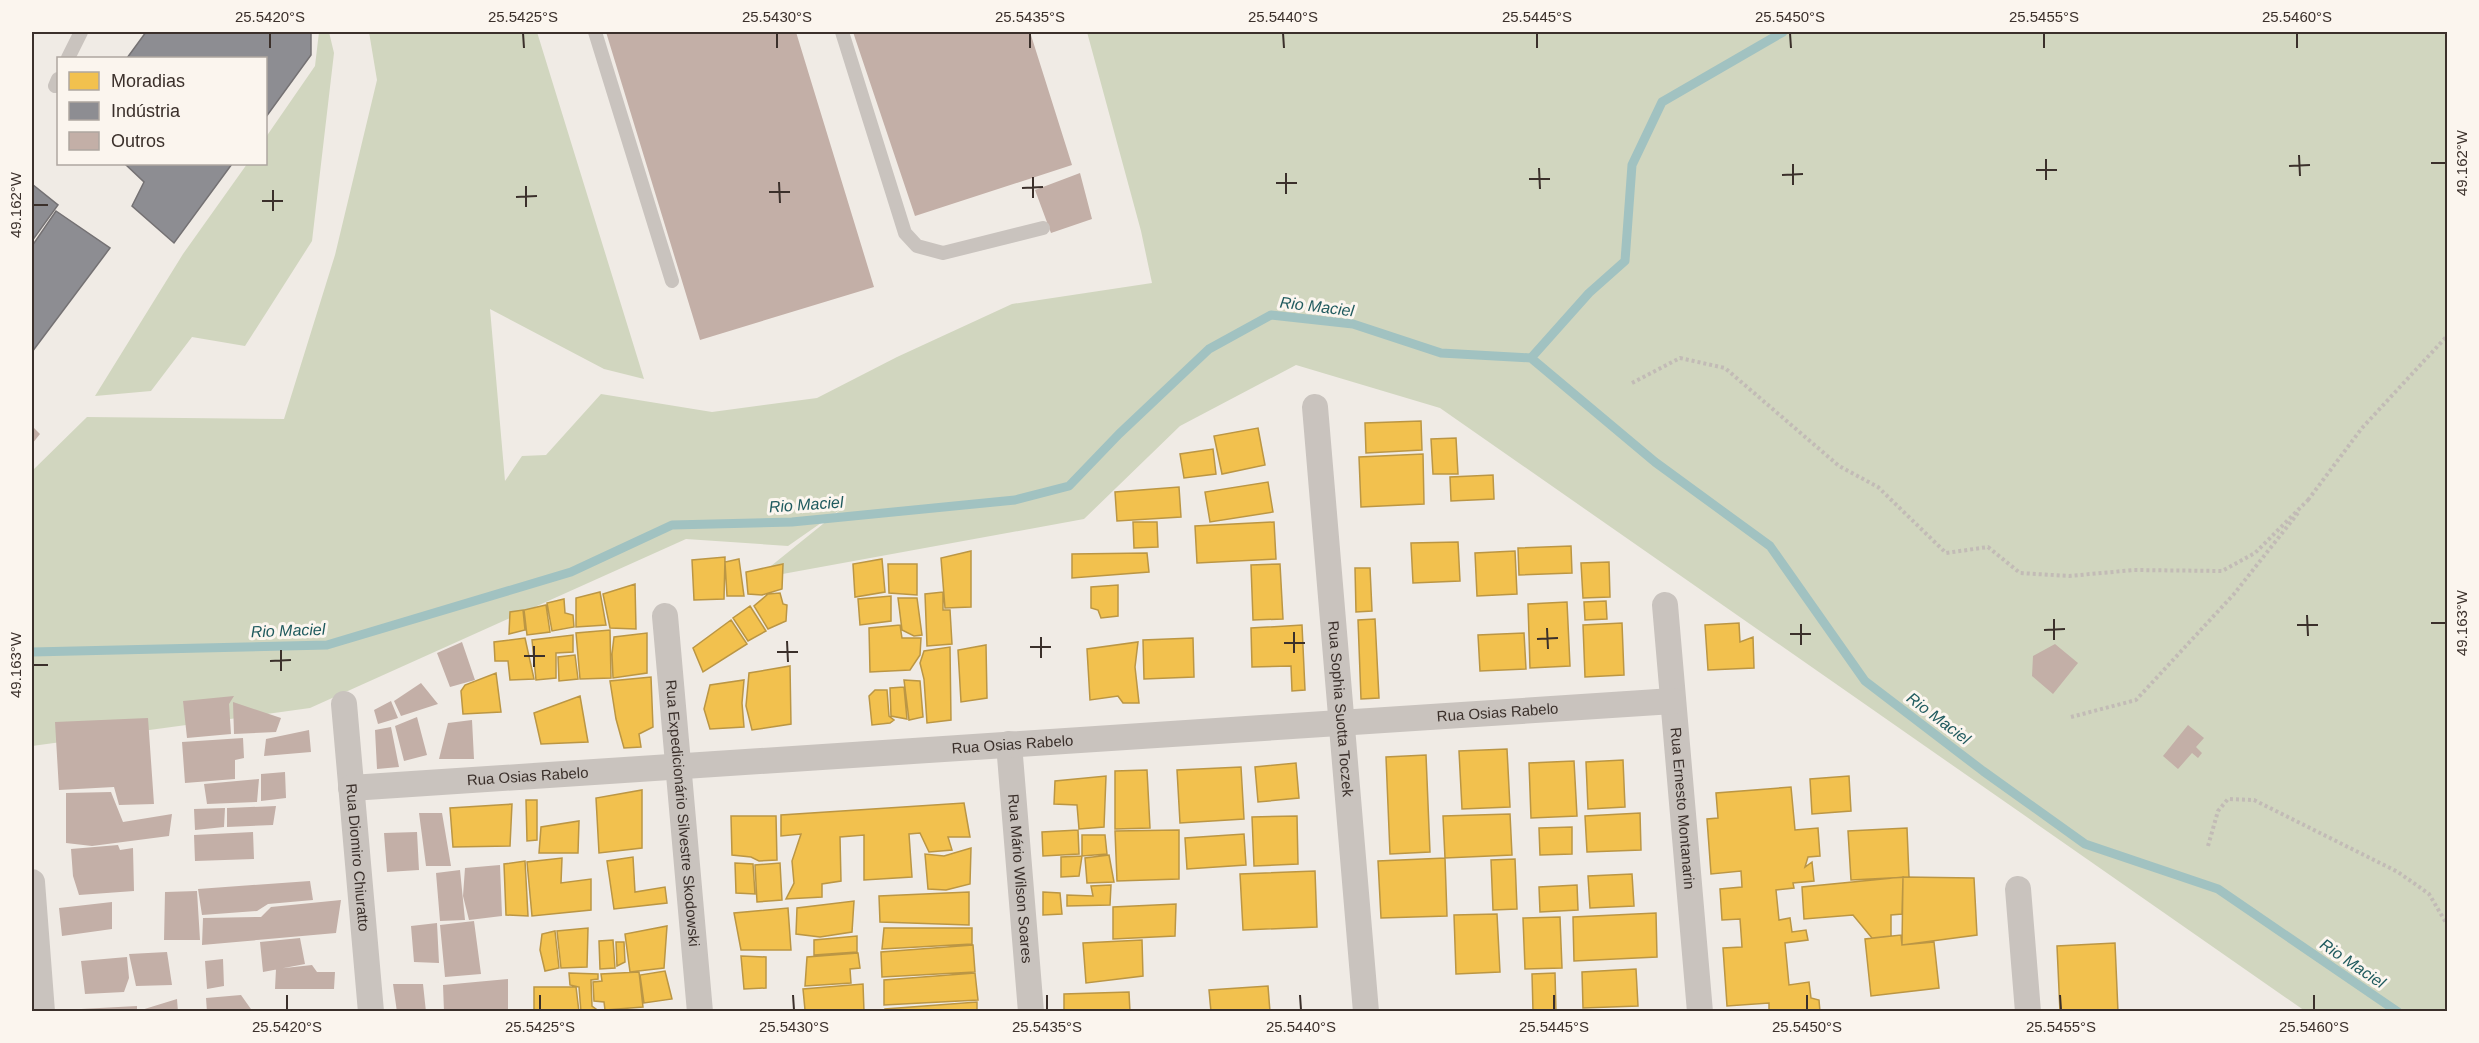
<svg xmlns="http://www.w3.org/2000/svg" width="2479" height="1043" viewBox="0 0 2479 1043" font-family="Helvetica,sans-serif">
	<rect width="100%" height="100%" fill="#f0ebe5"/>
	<!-- green -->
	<path fill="#d1d6bf" d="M319 32H329L334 53 312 241 245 346 192 337 151 391 95 396 183 254 247 164H266V137L315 66Z
		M369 32H537L644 379 604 369 490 309 505 481 522 456 546 455 601 394 712 412 817 398 897 357 1012 304 1152 283 1141 231 1087 32H2447V1011H2305L1440 408 1296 365 1180 426 1084 519 755 579 844 507 788 546 686 539 310 708 32 746V471L87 417 284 419 335 255 377 80Z"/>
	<!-- homes -->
	<path fill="#f2c14e" stroke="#bb9644" stroke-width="1.5" d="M1421 421 1422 450 1366 453 1365 423Z
		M1258 428 1265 465 1222 474 1214 436Z
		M1456 438 1458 474H1433L1431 439Z
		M1213 449 1216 474 1184 478 1180 454Z
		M1423 454 1424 504 1361 507 1359 457Z
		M1493 475 1494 499 1451 501 1450 477Z
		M1268 482 1273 512 1210 522 1205 492Z
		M1179 487 1181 517 1117 521 1115 492Z
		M1133 522H1157L1158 547 1134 548Z
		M1274 522 1276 559 1197 563 1195 526Z
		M1458 542 1460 581 1413 583 1411 543Z
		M1571 546 1572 573 1519 575 1518 548Z
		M971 551V607L945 608 941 558Z
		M1515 551 1517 594 1477 596 1475 553Z
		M1147 553 1149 572 1072 578V554Z
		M725 557 724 599 694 600 692 560Z
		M739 559 744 596H727L725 562Z
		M882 559 885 592 855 597 853 564Z
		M1609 562 1610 597 1583 598 1581 563Z
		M783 564 782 589 762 595 748 594 746 572Z
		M888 564H917V595L889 593Z
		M1280 564 1283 619 1253 620 1251 565Z
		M1355 568H1370L1372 611 1356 612Z
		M635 584 636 629 610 628 603 594Z
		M1118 585V616L1101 618 1098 610 1091 608V587Z
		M600 592 606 625 576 627V598Z
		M943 592V610H950L952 644 927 646 925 594Z
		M780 593 783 604 787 605 786 621 768 629 754 606 768 594Z
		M891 596V621L860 625 858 599Z
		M898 598H917L922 635 914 636 902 630Z
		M564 599 565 613 573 615 574 627 552 631 547 603Z
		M1606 601 1607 619 1585 620 1584 602Z
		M1567 602 1570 666 1530 668 1528 604Z
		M546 605 550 632 527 635 524 610Z
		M750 606 766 631 748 641 733 618Z
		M523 610 525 630 509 634 510 612Z
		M1375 619 1379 698 1361 699 1358 620Z
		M731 620 747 644 703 672 693 648Z
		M1622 623 1624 675 1585 677 1583 625Z
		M1739 623 1740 642 1753 637 1754 668 1708 670 1705 625Z
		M900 625 902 638H921L920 655 910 670 870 672 869 628Z
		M1302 625 1305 690 1292 691 1291 666 1252 667 1251 628Z
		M610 630 611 678 580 679 576 633Z
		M647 633V673L613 678 612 654 614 637Z
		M1524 633 1526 669 1480 671 1478 635Z
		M573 635V652L556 653V678L536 680 532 640Z
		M525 638 534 679 510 680 508 661H495L494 642Z
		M1193 638 1194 677 1144 679 1143 640Z
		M1138 642 1135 667 1139 703H1123L1118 696 1090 700 1087 649Z
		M986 645 987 698 961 702 958 650Z
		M950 647 951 720 927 723 924 679 920 663 924 651Z
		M575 655 578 679 559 681 558 657Z
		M790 666 791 724 752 730 746 706 749 673Z
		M496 673 501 712 463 714 461 691 465 685Z
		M651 677 653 727 639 734 641 747 624 748 616 719 610 681Z
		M744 680 742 703 744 727 710 729 704 709 710 685Z
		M904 680 920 681 923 717 909 720Z
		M904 687 907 719 891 716 890 688Z
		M875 690H887L889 716 894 720 890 723 872 725 869 696Z
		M580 696 588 742 541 744 534 713Z
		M1507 749 1510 807 1462 809 1459 751Z
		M1426 755 1430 852 1390 854 1386 757Z
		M1623 760 1625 807 1588 809 1586 762Z
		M1574 761 1577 816 1531 818 1529 763Z
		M1296 763 1299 798 1258 802 1255 767Z
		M1241 767 1244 819 1180 823 1177 770Z
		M1147 770 1150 828 1115 829V771Z
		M1106 776 1104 827 1079 829 1077 805 1054 804 1055 781Z
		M1849 776 1851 811 1812 814 1810 779Z
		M1791 787 1795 830 1818 828 1820 856 1808 857 1805 867 1812 862 1814 881 1793 883 1794 888 1776 890 1779 920 1790 918 1792 932 1806 930 1808 940 1785 943 1789 985 1809 982 1811 998 1819 1000 1820 1012H1769V1003L1727 1006 1723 948 1742 947 1740 919 1722 920 1720 889 1742 887 1741 871 1711 874 1707 819 1718 818 1716 793Z
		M642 790V848L599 853 596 798Z
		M526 800H537V840L527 841Z
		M964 803 970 837H948L952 850 929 852 920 833 909 834 912 877 864 880V835L840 837 841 881 822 884V897L786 899 794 883 792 861 801 834 781 836V815Z
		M512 804 510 846 453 847 450 808Z
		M1640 813 1641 850 1587 852 1585 816Z
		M1510 814 1512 855 1445 858 1443 816Z
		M731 816H776L777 860 759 861 751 857 732 855Z
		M1297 816 1298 864 1254 866 1252 817Z
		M579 821 578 853H539L541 827Z
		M1572 827V854L1540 855 1539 828Z
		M1907 828 1909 877 1851 880 1848 831Z
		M1078 830 1079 854 1043 856 1042 832Z
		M1179 830V879L1117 881 1115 831Z
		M1244 834 1246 865 1187 869 1185 838Z
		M1082 835H1105L1107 854 1082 856Z
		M971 848 970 884 946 890 928 889 925 854 944 856Z
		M1109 855 1114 882 1087 883 1085 858Z
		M1082 856 1079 876 1061 877V857Z
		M633 857 635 892 665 887 667 903 614 909 607 861Z
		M562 858 561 883 591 879V910L532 916 527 862Z
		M1445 858 1447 916 1381 918 1378 861Z
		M1515 859 1517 909 1493 910 1491 860Z
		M525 861 528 916 506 915 504 864Z
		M735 863 753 864 755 894 736 893Z
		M780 863 782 900 757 902 755 865Z
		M1315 871 1317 927 1243 930 1240 874Z
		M1632 874 1634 906 1590 908 1588 876Z
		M1903 877 1974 878 1977 935 1902 945Z
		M1903 877 1902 914 1891 915V936L1872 938 1853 915 1804 919 1802 887Z
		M1111 885 1110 905 1067 906V895L1093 896 1091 886Z
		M1577 885 1578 910 1540 912 1539 887Z
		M969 892V925L880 922 879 896Z
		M1043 892 1060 893 1062 914 1043 915Z
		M854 901 852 932 820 937 796 934 797 908Z
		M1176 904 1175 936 1113 939V907Z
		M788 908 791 950H741L734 913Z
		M1656 913 1657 957 1574 961 1573 917Z
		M1497 914 1500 972 1456 974 1454 915Z
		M1560 917 1562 968 1525 969 1523 918Z
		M667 926 664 968 630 972 625 934Z
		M588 928 587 967 561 968 557 931Z
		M884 928H972V944L882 949Z
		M555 931 559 968 545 971 540 950 542 934Z
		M1901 935 1902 945 1934 942 1939 988 1871 996 1865 939Z
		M857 936V952L814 955V940Z
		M613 940 615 968 600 969 599 941Z
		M1142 940 1143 976 1086 983 1083 943Z
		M616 942H624L625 962 617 966Z
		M2115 943 2118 1012H2060L2057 946Z
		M973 945 975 972 882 977 881 952Z
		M858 953 860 968 850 969 851 983 805 986 807 957Z
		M741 956 766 957V988L744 989Z
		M1636 969 1638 1006 1583 1008 1582 972Z
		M665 971 672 999 644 1003 640 975Z
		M639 972 643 1007 605 1010 604 1002 594 1001 593 982 602 981 601 974Z
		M569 973 598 974V979L591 980 592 1006 600 1012H581L579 987 570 985Z
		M975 973 978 1000 884 1005V980Z
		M1555 973 1556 1012H1533L1532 974Z
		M863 984 864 1012 805 1010 803 989Z
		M1268 986 1270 1012H1211L1209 990Z
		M534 987H576L579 1012H534Z
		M1129 992 1130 1012H1064V994Z
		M977 1002V1012H885V1009Z"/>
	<!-- industry -->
	<path fill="#8d8d92" stroke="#747173" stroke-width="1.5" d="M146 32H311V55L266 117V58H127Z
		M125 164H232L174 243 132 206 144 182Z
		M32 184 58 205 32 241Z
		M56 211 110 248 32 352V246Z"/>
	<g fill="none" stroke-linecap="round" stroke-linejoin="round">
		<!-- stream -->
		<path stroke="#a1c2c1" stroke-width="9" d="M1531 358 1589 293 1625 261 1632 165 1662 102 1783 32
			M32 652 327 645 571 572 672 525 792 522 1015 500 1069 486 1119 434 1209 349 1271 315 1353 324 1441 353 1531 358 1655 462 1770 546 1865 681 1983 771 2085 844 2218 889 2398 1012"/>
	</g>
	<!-- building -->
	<path fill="#c3afa7" d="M606 32H796L874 287 700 340Z
		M853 32H1030L1072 165 915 216Z
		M1080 173 1092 219 1051 233 1035 190Z
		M32 426 40 434 32 444Z
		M462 642 475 680 450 687 437 653Z
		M2055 644 2078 663 2053 694 2032 676 2033 656Z
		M421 683 438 704 401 716 394 701Z
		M234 696 229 704 231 734 187 738 183 701Z
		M391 701 398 718 378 724 374 710Z
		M233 702 281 718 276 732 234 734Z
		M417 717 427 755 404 761 395 726Z
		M148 718 154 804 119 805 114 787 59 790 55 722Z
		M472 720 474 759H439L448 723Z
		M2188 725 2204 738 2196 747 2202 753 2198 758 2192 753 2178 769 2163 756Z
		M391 727 399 767 377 769 375 730Z
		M309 730 311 752 264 756 266 739Z
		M243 738 244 758 235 760V779L185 783 182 742Z
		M285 772 286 798 261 801V774Z
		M259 779 257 802 207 804 204 784Z
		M111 792 123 822 172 814 169 836 92 846 66 843V793Z
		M276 806 273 825 227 827V808Z
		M225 808 224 827 195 830 194 809Z
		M419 813H442L451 866H426Z
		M253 832 254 859 195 861 194 835Z
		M417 832 419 870 387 872 384 833Z
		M118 845 120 850 133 848 134 891 79 895 73 876 71 849Z
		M500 865 502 916 469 920 463 896 465 868Z
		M460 870 465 920 440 921 436 873Z
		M310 881 313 900 268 904 257 911 202 915 198 889Z
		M197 891 200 940H164L165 892Z
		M341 900 336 933 202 945 203 918 261 917 271 907Z
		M112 902V929L62 936 59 908Z
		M474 921 481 974 445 977 440 925Z
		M437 923 439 963 414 962 411 926Z
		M300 938 305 964 263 972 260 942Z
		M167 952 172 985 136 986 129 954Z
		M127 957 129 978 124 992 85 994 81 961Z
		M223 959 224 986 207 989 205 961Z
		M312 965 317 972H335L334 989H275L276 969Z
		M508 979V1012H444L443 985Z
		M393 984H423L426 1012H397Z
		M241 995 253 1012H207L206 998Z
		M177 999 178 1012H138V1011Z
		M137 1006V1012H81V1009Z"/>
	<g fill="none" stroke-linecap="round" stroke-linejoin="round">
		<!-- path -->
		<path stroke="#c2bbb6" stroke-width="4" stroke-dasharray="3 3" stroke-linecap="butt" d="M1632 383 1680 358 1725 368 1839 466 1878 487 1946 553 1988 547 2020 573 2069 576 2134 570 2222 571 2255 553 2309 499
			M2308 500 2362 428 2448 335
			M2071 717 2136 700 2234 594 2298 513
			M2208 846 2218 811 2228 799 2254 800 2398 872 2429 894 2448 926"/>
		<!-- lane -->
		<path stroke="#c9c3be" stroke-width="14" d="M595 32 672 281
			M842 32 905 233 917 246 943 253 1043 228
			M68 58 81 32
			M55 86 58 79"/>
		<!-- street -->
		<g stroke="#c9c3be" stroke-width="26">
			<path id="s1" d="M1315 407 1366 1012"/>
			<path id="s2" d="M1665 605 1700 1012"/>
			<path id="s3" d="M665 616 700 1012"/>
			<path id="s4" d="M344 704 371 1012"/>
			<path id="s5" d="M1009 744 1031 1012"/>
			<path id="s6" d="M351 788 1673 701"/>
			<path d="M32 882 42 1012"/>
			<path d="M2018 889 2028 1012"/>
		</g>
	</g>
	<!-- ticks -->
	<path fill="none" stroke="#3b302b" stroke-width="2" d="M270 33V48M523 33 524 48M777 33V48M1030 33V48M1283 33 1284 48M1537 33V48M1790 33 1791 48M2044 33V48M2297 33V48M2299 155 2300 176M2046 159V180M2431 163H2446M1793 164V185M2289 166 2310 165M1539 168 1540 189M2036 170H2057M1286 173V194M1782 175 1803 174M1033 177V198M1529 179H1550M779 182 780 203M1276 183H1297M526 186V207M1022 188 1043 187M273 190V211M769 192H790M516 197 537 196M262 201H283M33 205H48M2307 615 2308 636M2054 619V640M2431 623H2446M1801 624V645M2297 625H2318M1547 628 1548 649M2044 630 2065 629M1294 632V653M1790 634H1811M1041 637V658M1537 639 1558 638M787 641 788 662M1284 643H1305M534 646V667M1030 647H1051M281 650V671M777 652H798M524 656H545M270 661 291 660M33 665H48M287 995V1010M540 995V1010M793 995 794 1010M1047 995V1010M1300 995 1301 1010M1554 995V1010M1807 995V1010M2060 995 2061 1010M2314 995V1010"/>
	<g text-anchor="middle" stroke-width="6" stroke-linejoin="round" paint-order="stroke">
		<!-- street labels -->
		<g font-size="15" fill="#3b302b" stroke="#fbf5ee">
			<text dy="5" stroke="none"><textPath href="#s1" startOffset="303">Rua Sophia Suotta Toczek</textPath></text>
			<text dy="5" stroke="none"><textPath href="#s6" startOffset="1149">Rua Osias Rabelo</textPath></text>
			<text dy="5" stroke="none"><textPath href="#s6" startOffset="663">Rua Osias Rabelo</textPath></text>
			<text dy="5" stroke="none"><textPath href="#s6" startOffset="177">Rua Osias Rabelo</textPath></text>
			<text dy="5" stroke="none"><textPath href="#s2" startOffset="204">Rua Ernesto Montanarin</textPath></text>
			<text dy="5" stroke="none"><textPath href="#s3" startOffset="198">Rua Expedicionário Silvestre Skodowski</textPath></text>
			<text dy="5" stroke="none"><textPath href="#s4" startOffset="154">Rua Diomiro Chiuratto</textPath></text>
			<text dy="5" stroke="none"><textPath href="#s5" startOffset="135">Rua Mário Wilson Soares</textPath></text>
		</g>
		<!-- water labels -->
		<g font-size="16" font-style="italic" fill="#1f5a5e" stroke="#fbf5ee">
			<text transform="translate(1317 306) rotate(7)" y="6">Rio Maciel</text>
			<text transform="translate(806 504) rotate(-4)" y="6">Rio Maciel</text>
			<text transform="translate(288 630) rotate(-2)" y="6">Rio Maciel</text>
			<text transform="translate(1939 718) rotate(37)" y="6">Rio Maciel</text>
			<text transform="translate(2353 963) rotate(34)" y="6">Rio Maciel</text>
		</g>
	</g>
	<!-- border -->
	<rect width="2479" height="1043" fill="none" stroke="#fbf5ee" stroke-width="66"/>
	<!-- legend -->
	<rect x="57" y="57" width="210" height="108" fill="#fbf5ee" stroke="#aea6a0" stroke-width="1.5"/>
	<rect x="69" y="72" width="30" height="18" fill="#f2c14e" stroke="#aea6a0" stroke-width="1.5"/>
	<text x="111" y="87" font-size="18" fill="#3b302b">Moradias</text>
	<rect x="69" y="102" width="30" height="18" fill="#8d8d92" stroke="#aea6a0" stroke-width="1.5"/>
	<text x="111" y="117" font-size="18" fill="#3b302b">Indústria</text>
	<rect x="69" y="132" width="30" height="18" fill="#c3afa7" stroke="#aea6a0" stroke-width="1.5"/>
	<text x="111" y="147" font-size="18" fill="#3b302b">Outros</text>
	<rect x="33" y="33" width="2413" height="977" fill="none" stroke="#3b302b" stroke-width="2"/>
	<g font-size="15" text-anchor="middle" fill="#3b302b">
		<text x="270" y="22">25.5420°S</text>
		<text x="523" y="22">25.5425°S</text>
		<text x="777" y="22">25.5430°S</text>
		<text x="1030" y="22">25.5435°S</text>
		<text x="1283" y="22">25.5440°S</text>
		<text x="1537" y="22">25.5445°S</text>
		<text x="1790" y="22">25.5450°S</text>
		<text x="2044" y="22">25.5455°S</text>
		<text x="2297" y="22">25.5460°S</text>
		<text transform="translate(2462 163) rotate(-90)" y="5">49.162°W</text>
		<text transform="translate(16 205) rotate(-90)" y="5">49.162°W</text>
		<text transform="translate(2462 623) rotate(-90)" y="5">49.163°W</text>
		<text transform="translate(16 665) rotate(-90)" y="5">49.163°W</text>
		<text x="287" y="1032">25.5420°S</text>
		<text x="540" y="1032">25.5425°S</text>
		<text x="794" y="1032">25.5430°S</text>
		<text x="1047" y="1032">25.5435°S</text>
		<text x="1301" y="1032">25.5440°S</text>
		<text x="1554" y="1032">25.5445°S</text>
		<text x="1807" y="1032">25.5450°S</text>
		<text x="2061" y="1032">25.5455°S</text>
		<text x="2314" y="1032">25.5460°S</text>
	</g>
</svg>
